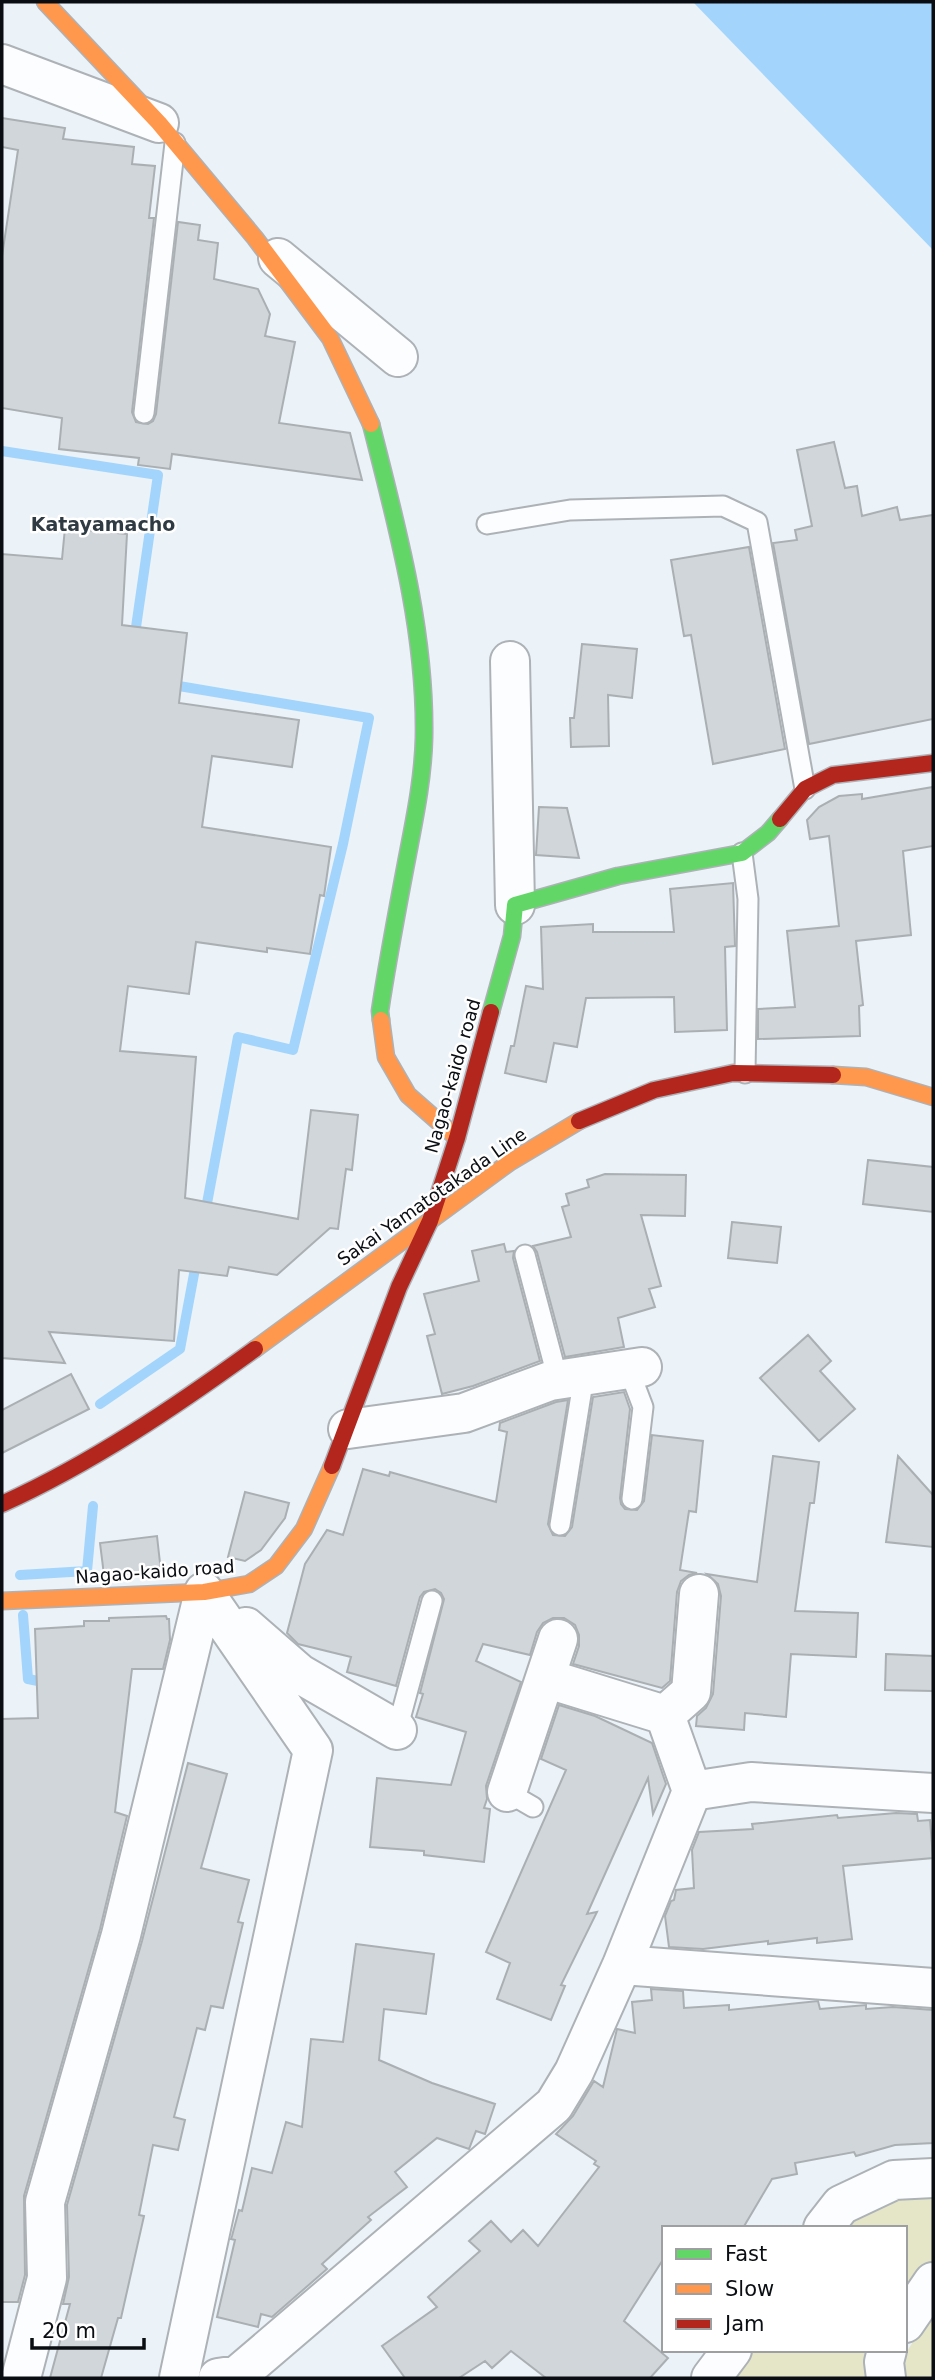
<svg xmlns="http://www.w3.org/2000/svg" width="935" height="2380" viewBox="0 0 935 2380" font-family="'DejaVu Sans',sans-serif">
	<rect width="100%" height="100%" fill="#ebf2f8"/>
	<!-- green -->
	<path fill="#e4e6c7" d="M933 2194V2265L905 2305V2228H843L871 2208 894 2200Z
		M933 2314V2378H899C901 2353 919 2334 933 2314Z
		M752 2350H875L872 2378H731Z"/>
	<!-- water -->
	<path fill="#a2d4fc" d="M693 2H933V250Z"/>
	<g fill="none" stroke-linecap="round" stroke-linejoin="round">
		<!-- stream -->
		<path stroke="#a2d4fc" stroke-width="10" d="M2 451 158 475 134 641
			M167 684 369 718 343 844 293 1050 238 1037 205 1214
			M100 1404 180 1349 197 1258
			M20 1575 87 1571 93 1506
			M23 1615 28 1679 48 1683"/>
	</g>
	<!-- building -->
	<path fill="#d1d6db" stroke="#aaafb3" stroke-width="2" d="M2 118 65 128 63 139 134 147 132 164 155 166 149 218H154L132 412 136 422 148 424 153 421 156 414 178 222 200 225 198 240 218 243 214 279 258 289 270 314 265 336 295 342 279 423 350 433 362 480 172 454 170 469 138 465 139 458 59 449 62 418 2 408V256L18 150 2 147Z
		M834 442 845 488 857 486 862 516 897 507 900 520 933 515V719L809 744 773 543 797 540 795 530 812 526 797 450Z
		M65 528 127 534 122 625 187 633 179 703 299 720 292 767 212 756 202 827 331 847 324 896 320 895 310 954 267 948V952L196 942 189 994 128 986 120 1051 196 1057 185 1198 298 1219 311 1110 358 1115 352 1170 346 1169 338 1229 330 1228 277 1275 229 1267 227 1276 179 1270 174 1341 49 1332 65 1363 2 1358V554L62 559Z
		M749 547 785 749 713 764 691 635 684 636 671 560Z
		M582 644 637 649 632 698 608 695 609 746 571 747 570 718H574Z
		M933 787V846L903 851 911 935 856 941 863 1005 859 1006 860 1036 758 1039V1009L795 1007 787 931 839 926 829 836 810 839 807 820 819 807 839 796 862 794V799Z
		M539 807 567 808 579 858 536 855Z
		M733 883 735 946 725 947 727 1030 675 1032 674 997 586 998 577 1047 554 1043 546 1082 505 1073 511 1046H514L526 986 543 989 541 927 593 924V932H674L670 889Z
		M868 1160 933 1167V1212L863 1204Z
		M605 1174 686 1175 685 1216 641 1215 661 1286 649 1289 655 1307 618 1318 624 1347 565 1357 537 1252 533 1246 571 1237 562 1207 569 1205 566 1194 589 1187 587 1180Z
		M732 1222 781 1227 777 1263 728 1258Z
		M504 1244 506 1252 514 1251 513 1258 540 1361 473 1386 442 1394 427 1336 435 1334 424 1294 479 1281 472 1251Z
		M808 1335 831 1361 820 1371 855 1409 819 1441 760 1378Z
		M71 1374 89 1409 2 1453V1410Z
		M624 1392 630 1409 620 1498 621 1504 625 1509 637 1510 644 1501 652 1435 703 1441 696 1512 689 1511 680 1570 697 1573 689 1575 681 1581 677 1592 670 1681 662 1688 573 1664 579 1646V1635L575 1625 564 1618H553L543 1623 537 1632 530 1655 483 1644 476 1661 521 1682 486 1786 487 1799 484 1808 490 1809 484 1862 424 1855V1851L370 1847 377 1778 451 1785 466 1732 416 1717 423 1694 420 1693 444 1599 441 1593 435 1589 424 1592 420 1597 396 1686 347 1672 351 1657 298 1644 287 1633 305 1564 327 1530 343 1535 363 1469 389 1476 390 1472 496 1502 507 1432 499 1430 500 1423 556 1402 568 1400 548 1524 553 1535 565 1536 572 1527 593 1397Z
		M773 1456 819 1462 814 1503H810L795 1611 858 1613 856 1657 791 1654 786 1717 745 1713 744 1730 696 1726 697 1716 706 1708 713 1694 721 1596 718 1584 707 1574 757 1582Z
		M898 1456 933 1495V1547L886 1542Z
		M245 1492 289 1503 285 1518 261 1550 245 1561 228 1557Z
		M157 1536 161 1572 104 1575 100 1543Z
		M166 1616 167 1619H169L170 1640 163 1669H132L115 1812 127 1816 100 1929 24 2196 25 2275 18 2302H2V1719L38 1718 35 1629 84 1626V1621H109V1618Z
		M886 1654 933 1656V1691L885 1690Z
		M559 1705 595 1716 652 1743 666 1784 653 1814 648 1778 587 1914 597 1912 561 1985 565 1986 551 2020 497 1999 510 1963 486 1952 566 1770 541 1759Z
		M188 1763 227 1774 201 1868 249 1880 238 1922 243 1923 223 2008 211 2006 205 2030 197 2028 174 2117 185 2120 178 2150 153 2145 139 2215 144 2216 121 2318H118L101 2378H50L70 2304H63L69 2277 67 2205 142 1941Z
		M896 1813 917 1814 918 1821 930 1820 933 1858 843 1866 852 1939 817 1943V1938L768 1944V1941L703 1949 669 1947 665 1916 671 1901 674 1900 676 1890 694 1888 692 1850 699 1832 753 1829 752 1824 837 1815 838 1818Z
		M356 1944 434 1954 426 2014 384 2009 379 2060 432 2083 495 2104 485 2134 476 2131 469 2149 437 2138 395 2172 407 2187 368 2217 371 2220 322 2264 327 2269 272 2317 261 2314 258 2327 217 2317 235 2240 231 2239 232 2236 239 2210 242 2211 252 2168 272 2173 286 2122 302 2127 311 2039 343 2042Z
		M651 1989 683 1991 684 2008 729 2005V2010L818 2001 820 2009 866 2005V2009L893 2007 933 2010V2143L895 2145 856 2156 854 2152 795 2163 797 2174 772 2179 743 2228H664V2258L624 2321 668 2358 650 2378H546L511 2351 492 2368 485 2361 459 2378H405L382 2346 437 2307 428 2297 480 2251 469 2241 491 2221 511 2242 523 2230 538 2246 599 2167 594 2164 596 2161 556 2134 573 2116 594 2081 603 2087 617 2029 635 2033 632 2002 652 2000Z"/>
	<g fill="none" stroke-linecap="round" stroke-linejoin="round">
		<defs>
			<path id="lane" d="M144 413 175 143
				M487 524 570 510 723 506 757 522 805 789
				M742 853 748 899 745 1073
				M525 1255 558 1380
				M629 1370 643 1407 632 1499
				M560 1525 584 1376
				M397 1730 432 1601
				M507 1792 533 1807"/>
			<path id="street" d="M2 64 159 123
				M278 258 398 357
				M510 661 515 905
				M348 1429 464 1413 550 1381 642 1367
				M246 1627 300 1674 397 1730
				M545 1678 665 1715
				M692 1791 751 1782 933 1793
				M507 1792 558 1639
				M622 1965 933 1988
				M823 2228 841 2205 894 2180 933 2178
				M905 2323 933 2282
				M21 2378 47 2278 45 2202 121 1935 204 1592
				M179 2378 313 1750 204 1592
				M218 2378 238 2375 554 2105 574 2072 622 1965 692 1791 665 1715 691 1692 699 1594
				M711 2378 732 2350
				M886 2378 884 2362 887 2350"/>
			<path id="fast" d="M371 424C397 527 426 631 424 738 423 782 413 826 405 869 396 917 387 964 380 1011L381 1020
				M491 1012 512 936 515 905 618 876 742 853 768 833 780 819"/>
			<path id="slow" d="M45 2 159 123 255 238 330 338 371 424
				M381 1020 386 1057 408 1095 457 1138
				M833 1075 866 1077 933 1097
				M255 1349 510 1162 579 1121
				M2 1601 204 1592 249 1584 276 1566 304 1529 332 1466"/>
			<path id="jam" d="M780 819 805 789 833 775 933 763
				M579 1121 654 1090 733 1073 833 1075
				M332 1466 399 1287 430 1221 457 1138 491 1012
				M2 1504C92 1463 175 1407 255 1349"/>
		</defs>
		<!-- lane casing -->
		<use href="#lane" stroke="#adb2b7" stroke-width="23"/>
		<!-- street casing -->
		<use href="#street" stroke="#adb2b7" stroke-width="42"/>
		<!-- fast casing -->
		<use href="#fast" stroke="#adb2b7" stroke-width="19"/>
		<!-- slow casing -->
		<use href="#slow" stroke="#adb2b7" stroke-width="19"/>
		<!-- jam casing -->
		<use href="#jam" stroke="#adb2b7" stroke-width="19"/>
		<!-- lane -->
		<use href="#lane" stroke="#fcfdfe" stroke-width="19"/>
		<!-- street -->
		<use href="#street" stroke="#fcfdfe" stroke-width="38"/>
		<!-- fast -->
		<use href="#fast" stroke="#63d668" stroke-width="16"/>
		<!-- slow -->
		<use href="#slow" stroke="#ff974d" stroke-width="16"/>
		<!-- jam -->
		<use href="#jam" stroke="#b3261e" stroke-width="16"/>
	</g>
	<g text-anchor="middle" stroke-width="5" stroke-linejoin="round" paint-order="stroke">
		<!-- street labels -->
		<g font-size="18" fill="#0a0e12" stroke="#fff">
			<text transform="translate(453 1076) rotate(-74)" y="6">Nagao-kaido road</text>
			<text transform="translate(432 1197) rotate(-35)" y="6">Sakai Yamatotakada Line</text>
			<text transform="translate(155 1572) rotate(-4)" y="6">Nagao-kaido road</text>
		</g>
		<!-- neighbourhood labels -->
		<g font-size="19" font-weight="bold" fill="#2f3a42" stroke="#fff">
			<text x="103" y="531">Katayamacho</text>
		</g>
	</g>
	<!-- border -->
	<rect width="935" height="2380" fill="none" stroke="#0a0e12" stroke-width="7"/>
	<!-- legend -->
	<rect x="662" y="2226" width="245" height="126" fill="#ffffff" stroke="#9d9fa0" stroke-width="2"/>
	<rect x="676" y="2249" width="35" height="10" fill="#63d668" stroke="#9d9fa0" stroke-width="2"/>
	<text x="725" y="2261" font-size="21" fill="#0a0e12">Fast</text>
	<rect x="676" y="2284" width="35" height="10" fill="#ff974d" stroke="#9d9fa0" stroke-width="2"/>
	<text x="725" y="2296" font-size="21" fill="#0a0e12">Slow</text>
	<rect x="676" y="2319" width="35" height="10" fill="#b3261e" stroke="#9d9fa0" stroke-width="2"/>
	<text x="725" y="2331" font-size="21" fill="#0a0e12">Jam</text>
	<!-- scale -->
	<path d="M32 2338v10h112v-10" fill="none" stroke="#0a0e12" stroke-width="3.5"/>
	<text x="42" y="2338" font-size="21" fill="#0a0e12" stroke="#ffffff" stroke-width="5" paint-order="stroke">20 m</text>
</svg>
